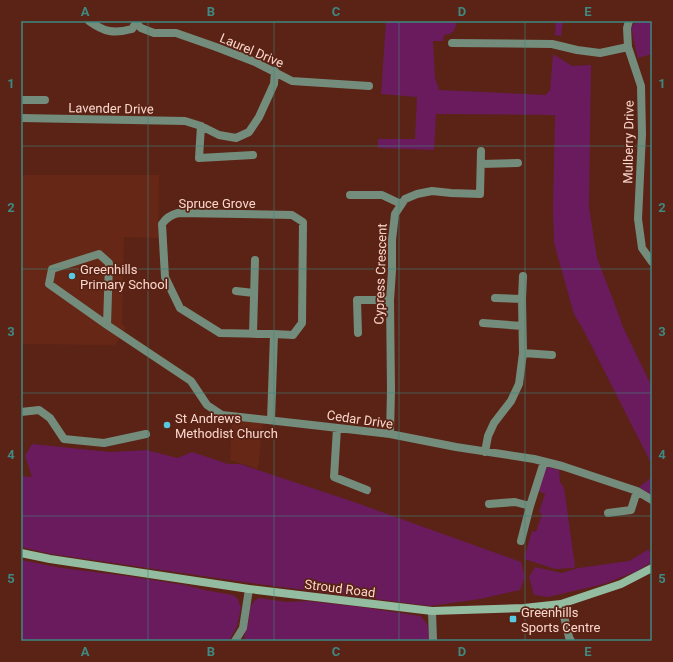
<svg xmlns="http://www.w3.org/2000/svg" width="673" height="662" viewBox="0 0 673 662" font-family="Roboto,sans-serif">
	<rect width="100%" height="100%" fill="#5a2315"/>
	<!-- built -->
	<path fill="#662716" d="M21 175H159L158 238 124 237 122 324 126 328 115 345 21 344Z
		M232 417 263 423 258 469 230 460Z"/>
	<!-- green -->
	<path fill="#6a1b5d" d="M386 21H459H457C455 30 454 34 444 35L443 41H433L435 78 439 90 546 95 550 90 553 54 572 66 591 65 589 207 597 258 620 318 622 325 652 387V465L584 331 574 314 554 243 553 207 555 115 436 114 434 150 378 148V139H415L417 97 381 94Z
		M556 21H563L561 36 555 35Z
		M636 21H652V54L638 58 631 28Z
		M32 444 110 452 147 450 177 458 192 452 228 464H240L354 502 521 562 525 577 520 590 480 599 430 606 251 583 51 554 21 547V476L32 477 25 456Z
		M548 467 559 470 560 482 564 488 575 566 574 568 555 569 524 559 532 531 536 532 542 514 539 512 545 494 538 491 544 469Z
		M652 477V495L639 487Z
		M649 549 652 562 637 571 604 584 548 597 534 595 529 577 535 567 562 573 578 568 629 561Z
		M21 560 62 568 127 576 185 585 205 590 233 595 238 599 241 608 237 626 229 641H21Z
		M259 598 287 602 307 601 362 607 420 616C430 625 428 628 429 641H244L245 633 249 620 250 608 254 601Z"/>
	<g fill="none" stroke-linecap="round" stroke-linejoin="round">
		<!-- street -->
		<path stroke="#738c7b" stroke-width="8" d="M89 21C104 32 114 34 132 29L136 23 141 28 154 33H176L216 47 255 62 292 81 369 86
			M629 21 627 28 628 47 641 86 642 134 638 219 642 248 652 262
			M452 43 552 44 577 50 600 53 628 47
			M21 100H45
			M21 118 185 121 201 126 219 135 236 138 249 132 259 117 274 84 275 71
			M201 126 199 158 253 155
			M481 164 518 163
			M350 195H382L401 204
			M236 291 254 293
			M495 298 522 299
			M483 323 522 326
			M107 325 109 263 99 254 52 269 49 284 107 325 191 381 207 405 222 415 312 425 390 434 456 447 534 459 562 466 637 491 652 500
			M358 333 357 300H390
			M253 334 255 260
			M523 353 552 355
			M21 412 39 410 50 418 64 439 104 443 146 434
			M271 420 274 334 293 335 302 323 303 222 292 215 178 213C170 215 166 218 162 224L165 277 180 308 220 333 274 334
			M337 428 334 477 367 490
			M390 434 391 390 390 300 392 271V240L395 214 405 199 417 194 432 191 451 193 480 194 481 151
			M485 452 488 436 494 423 511 401 519 384 523 353 522 299 523 276
			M489 504 515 502 530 506
			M608 513 631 510 637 491
			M521 541 530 506 544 462
			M561 604 569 637 571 641
			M432 611 433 641
			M235 641 243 628 249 589"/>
		<!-- secondary -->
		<path stroke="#93bca1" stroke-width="8" d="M21 553 50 559 249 589 432 611 524 608 561 604 621 584 652 568"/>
	</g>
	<!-- grid -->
	<path fill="none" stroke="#3e8981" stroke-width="1" stroke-opacity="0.55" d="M148 21V641M274 21V641M399 21V641M525 21V641M21 146H652M21 269H652M21 393H652M21 516H652"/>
	<!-- markers -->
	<g fill="#58c9e3" stroke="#5a2315" stroke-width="1.5">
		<circle cx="72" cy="276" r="4"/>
		<circle cx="167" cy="425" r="4"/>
		<rect x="509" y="615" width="8" height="8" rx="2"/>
	</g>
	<g text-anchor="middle" stroke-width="3.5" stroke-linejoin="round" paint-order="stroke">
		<!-- street labels -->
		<g font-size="13" fill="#fbd7cd" stroke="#5a2315">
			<text transform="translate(252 50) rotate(23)" y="5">Laurel Drive</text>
			<text transform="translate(111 108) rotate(1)" y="5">Lavender Drive</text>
			<text transform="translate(628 142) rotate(-89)" y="5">Mulberry Drive</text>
			<text x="217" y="208">Spruce Grove</text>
			<text transform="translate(380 274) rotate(-88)" y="5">Cypress Crescent</text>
			<text transform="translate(360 419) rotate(8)" y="5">Cedar Drive</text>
			<text transform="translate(340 588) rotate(7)" y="5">Stroud Road</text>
		</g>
		<!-- poi labels -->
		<g font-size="13" fill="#fbd7cd" stroke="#5a2315" text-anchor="start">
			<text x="80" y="274">Greenhills<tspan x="80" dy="15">Primary School</tspan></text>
			<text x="175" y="423">St Andrews<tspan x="175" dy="15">Methodist Church</tspan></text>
			<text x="521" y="617">Greenhills<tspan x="521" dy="15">Sports Centre</tspan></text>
		</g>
	</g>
	<!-- border -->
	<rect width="673" height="662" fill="none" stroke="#5a2315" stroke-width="44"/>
	<rect x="22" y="22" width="629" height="618" fill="none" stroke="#3e8981" stroke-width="1.5"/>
	<g font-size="13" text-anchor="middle" font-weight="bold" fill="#3e8981">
		<text x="85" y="16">A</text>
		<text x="211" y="16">B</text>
		<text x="336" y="16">C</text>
		<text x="462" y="16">D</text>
		<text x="588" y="16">E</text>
		<text x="11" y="88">1</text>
		<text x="662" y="88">1</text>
		<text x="11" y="212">2</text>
		<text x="662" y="212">2</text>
		<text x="11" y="336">3</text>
		<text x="662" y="336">3</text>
		<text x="11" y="459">4</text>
		<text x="662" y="459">4</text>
		<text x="11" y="583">5</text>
		<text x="662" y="583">5</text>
		<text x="85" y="656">A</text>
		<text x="211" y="656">B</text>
		<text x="336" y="656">C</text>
		<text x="462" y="656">D</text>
		<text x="588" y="656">E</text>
	</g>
</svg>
